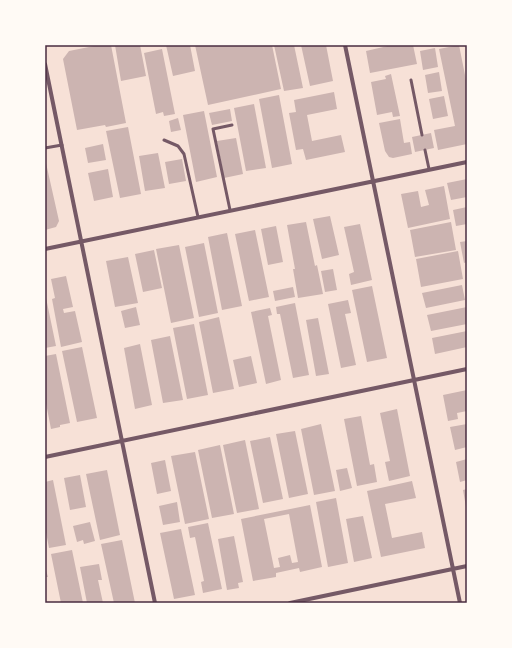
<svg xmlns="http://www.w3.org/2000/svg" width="512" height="648" viewBox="0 0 512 648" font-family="Overpass,sans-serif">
	<rect width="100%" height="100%" fill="#f7e1d7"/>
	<!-- building -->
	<path fill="#ccb4b1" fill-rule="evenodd" d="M99 45H111L126 123 106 127 105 125 77 130 63 59 69 51Z
		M115 45H140L146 76 121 81Z
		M166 45H190L195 71 173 76Z
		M195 45H272L281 89 208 105Z
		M274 45H294L303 88 284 91Z
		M301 45H326L333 81 310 86Z
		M392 45H413L417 64 370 73 366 51Z
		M459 45 467 85V144L438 150 434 130 455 126 439 49Z
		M435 48 438 67 423 70 420 51Z
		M162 49 175 114 164 116 163 112 156 114 144 53Z
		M439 72 442 91 428 93 425 75Z
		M391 74 400 116 393 117 392 112 377 115 371 82 386 79 385 76Z
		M334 92 337 109 307 115 312 141 341 135 345 152 306 160 303 149 296 150 289 113 296 112 294 100Z
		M279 95 292 164 272 168 259 99Z
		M444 96 448 116 433 119 429 99Z
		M254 104 266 168 246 171 234 108Z
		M230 109 232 121 212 125 209 113Z
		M204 111 217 177 196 182 183 115Z
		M178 118 181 130 171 132 169 121Z
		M400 119 404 143 410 142 412 154 393 158 389 157 385 151 379 123Z
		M128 127 141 194 120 198 106 131Z
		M431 133 434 148 415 152 412 137Z
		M236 138 243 174 224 178 217 141Z
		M103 144 106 160 88 163 85 148Z
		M158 153 165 188 145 191 139 156Z
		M182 159 186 181 169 184 165 162Z
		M45 163H46L59 221 56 227 45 230Z
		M108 169 113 197 94 201 88 173Z
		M467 179V197L451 200 447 183Z
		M444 186 450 219 408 228 401 194 418 191 421 207 429 205 425 190Z
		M467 207V224L456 226 453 210Z
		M330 216 339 255 322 259 313 219Z
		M306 222 315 266 317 265 323 294 298 298 293 269H295L287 225Z
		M451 222 456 250 415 257 410 230Z
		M360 224 372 280 351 285 349 274 354 272 344 227Z
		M276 226 283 262 268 265 261 229Z
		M255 230 269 297 249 301 235 234Z
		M227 233 242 306 222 310 208 237Z
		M467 241V262L464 263 460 242Z
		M204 243 218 313 199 317 185 247Z
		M179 245 194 318 171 323 156 249Z
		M154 250 162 288 143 292 135 254Z
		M458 251 463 279 421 287 416 259Z
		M128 257 138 303 115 307 106 261Z
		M333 269 337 290 325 292 321 271Z
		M66 276 73 307 63 309 64 313 75 311 82 342 61 347 52 299 55 298 51 279Z
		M462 285 465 300 426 308 422 293Z
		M372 286 387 358 367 362 352 290Z
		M293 287 295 297 275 301 273 291Z
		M45 293 56 346 45 348Z
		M348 300 351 313 345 314 356 365 341 368 328 304Z
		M295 303 309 375 293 378 280 314H277L276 307Z
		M136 307 140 325 125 328 121 311Z
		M467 307V324L431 331 427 315Z
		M270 308 272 315 268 316 281 380 266 384 251 312Z
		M219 317 234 389 213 393 199 322Z
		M318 318 329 374 316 376 306 320Z
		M194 324 208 395 187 399 173 328Z
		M467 331V347L435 354 432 338Z
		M170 336 183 400 163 403 151 340Z
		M140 344 152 405 135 409 124 348Z
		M82 347 97 418 77 422 62 351Z
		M56 354 70 423 60 425V427L51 429 45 398V356Z
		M251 356 257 383 239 387 233 360Z
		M467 390V411L457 413 458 419 448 421 443 395Z
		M397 409 410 476 389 481 385 462 390 461 380 413Z
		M361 416 370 465 374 464 377 482 357 486 344 419Z
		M321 424 335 491 314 495 301 429Z
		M467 424V447L455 450 450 427Z
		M295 431 308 494 289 498 276 434Z
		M270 437 283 499 263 503 250 441Z
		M245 440 259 509 237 513 223 445Z
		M220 445 234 514 212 518 198 450Z
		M195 452 209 519 185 524 171 456Z
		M467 459V480L460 482 456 462Z
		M165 460 171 491 157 494 151 463Z
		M347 468 352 488 340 491 336 470Z
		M107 470 120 535 100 540 86 474Z
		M80 475 86 507 70 510 64 478Z
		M53 480 66 545 49 548 45 527V482Z
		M412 481 416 498 385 504 392 538 422 532 425 548 381 557 367 491Z
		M467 489V507H466L463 490Z
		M336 498 348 563 328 567 316 502Z
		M177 502 180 522 163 525 159 506Z
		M310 505 322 567 300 572 299 568 276 573V577L253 581 241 519ZM289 514 298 562 292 563 290 555 278 558 280 567 274 568 264 519Z
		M363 516 372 558 354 562 346 519Z
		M90 522 95 541 84 544 83 540 77 542 73 526Z
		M208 523 222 589 203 593 201 582 204 581 195 537 190 538 188 527Z
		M181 529 195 595 174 599 160 533Z
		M234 536 243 582 238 583 239 588 227 590 218 539Z
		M122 540 135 603H114L101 544Z
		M72 550 83 603H61L51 554Z
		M99 564 102 580H98L103 603H87L80 567Z
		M45 567 48 577H45Z"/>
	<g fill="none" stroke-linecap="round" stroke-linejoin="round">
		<!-- service -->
		<path stroke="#755966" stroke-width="3" d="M411 80 422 135
			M164 140 178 146 184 154 198 217
			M45 148 62 145
			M425 150 429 169
			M230 210 213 129 232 125"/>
		<!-- minor -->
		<path stroke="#755966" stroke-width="4" d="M345 45 460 603
			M45 64 155 603
			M45 249 467 162
			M45 457 467 369
			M290 603 467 566"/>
	</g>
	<!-- border -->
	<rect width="512" height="648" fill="none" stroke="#fffaf5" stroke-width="92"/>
	<rect x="46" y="46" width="420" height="556" fill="none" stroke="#4a2c40" stroke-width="1.5"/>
</svg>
